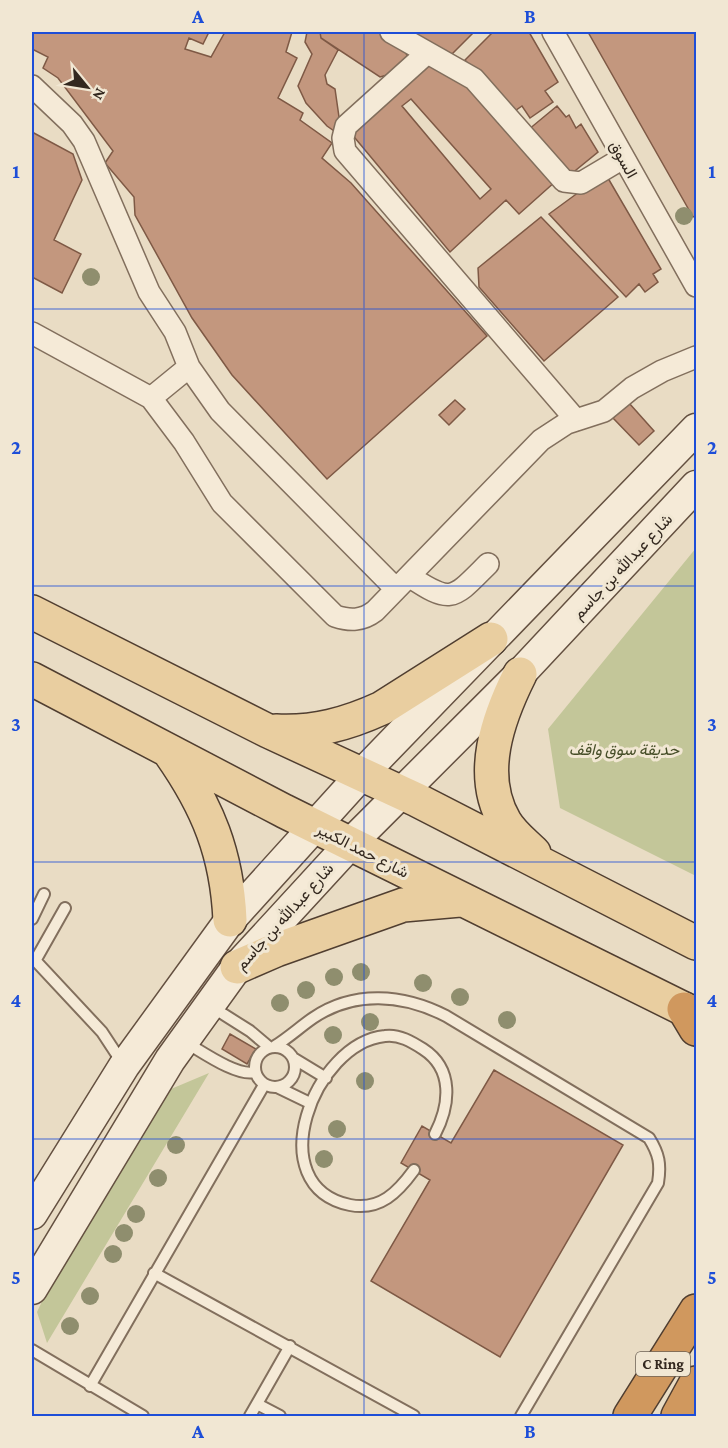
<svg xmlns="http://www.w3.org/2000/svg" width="728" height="1448" viewBox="0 0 728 1448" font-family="'Crimson Pro',Vazirmatn,serif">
	<rect width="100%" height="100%" fill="#e9dcc4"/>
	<!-- green -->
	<path fill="#c3c699" d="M696 548V876L560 808 548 729Z
		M209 1073 47 1343 37 1312 46 1293 165 1097 171 1089Z"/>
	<!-- building -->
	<path fill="#c3977e" stroke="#7e5945" stroke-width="1.5" fill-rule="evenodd" d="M32 32H209L203 44 189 38 185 49 211 57 225 32H292L286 52 297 58 278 98 303 113 300 120 332 143 322 158 351 183 487 336 327 479 232 375 192 318 135 215 134 197 105 163 113 151 58 78 43 68 48 57 32 49Z
		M307 32H320L321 38 338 50 325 75 327 84 335 89 339 117 337 133 327 126 306 103 298 86 312 54 305 42Z
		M320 32H379L404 49 409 60 387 75 380 77 321 38Z
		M402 32H474L446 60Z
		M493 32H529L558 82 545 91 553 102 530 118 522 106 509 115 465 60Z
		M588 32H696V215L693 217Z
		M421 59 471 89 556 181 519 214 506 200 450 252 350 132ZM411 99 491 189 480 199 402 106Z
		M557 106 566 117 569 115 576 128 581 124 598 152 565 179 528 130Z
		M32 132 73 154 82 180 54 240 81 254 62 293 32 277Z
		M605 173 661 269 653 274 658 282 645 292 639 284 626 297 549 214Z
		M541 217 618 297 544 361 479 287 478 268Z
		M455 400 465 409 449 425 439 415Z
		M629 403 654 431 639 445 613 418Z
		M230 1034 256 1049 247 1064 222 1049Z
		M494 1070 623 1145 500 1357 371 1281 430 1180 401 1163 422 1126 451 1143Z"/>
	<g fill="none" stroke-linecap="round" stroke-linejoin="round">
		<defs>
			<path id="lane" d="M32 919 44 894
				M32 957 102 1032 123 1064
				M35 961 65 908
				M212 1007 250 1031 269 1047
				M185 1042C201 1051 237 1077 255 1072
				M275 1046C288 1038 300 1027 313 1018 354 990 403 994 446 1016L649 1138C659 1154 661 1164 658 1183L521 1416
				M255 1067a20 20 0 1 1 40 0a20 20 0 1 1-40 0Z
				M293 1058 326 1078
				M279 1088 310 1103
				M414 1170C398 1192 380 1211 350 1205 259 1186 314 1043 385 1036 399 1034 412 1042 423 1049 454 1069 450 1105 435 1134
				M154 1273 414 1416
				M32 1350 143 1416
				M90 1386 264 1085
				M257 1404 280 1416
				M250 1416 290 1346"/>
			<path id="street" d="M391 32 474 79 564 181 581 183 623 158
				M553 32 696 286
				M427 53 346 126 343 138 345 151 576 420
				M32 86 72 124 84 141 149 292 175 332 189 367 220 411 396 589
				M32 333 151 398 184 442 222 503 335 616C350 621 362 621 375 611L541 440 567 423 604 411 632 388 662 371 696 357
				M151 398 189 367
				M409 576C452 605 453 599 488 564"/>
			<path id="secondary" d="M32 1214 124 1066 230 920 363 773 696 429
				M32 1289 170 1060 237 967 351 843 520 674 696 486"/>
			<path id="primary" d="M32 612 268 731 417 800 696 943
				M520 674C498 718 477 775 505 822 512 834 524 843 534 853
				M32 679 284 811 696 1015
				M276 731C314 733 347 724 382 708L491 639
				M170 753C208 807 227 854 230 920
				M237 967 276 950 403 905 460 900"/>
			<path id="highway" d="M684 1009 696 1029
				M630 1416 696 1311
				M678 1416 696 1383"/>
		</defs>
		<!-- lane casing -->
		<use href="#lane" stroke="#826f5d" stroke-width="14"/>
		<!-- street casing -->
		<use href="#street" stroke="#826f5d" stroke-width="24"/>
		<!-- secondary casing -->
		<use href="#secondary" stroke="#645040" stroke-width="33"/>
		<!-- primary casing -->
		<use href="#primary" stroke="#503e30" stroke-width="36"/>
		<!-- highway casing -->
		<use href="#highway" stroke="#503e30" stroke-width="36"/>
		<!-- lane -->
		<use href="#lane" stroke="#f5ead7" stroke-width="10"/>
		<!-- street -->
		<use href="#street" stroke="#f5ead7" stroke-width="21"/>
		<!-- secondary -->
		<use href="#secondary" stroke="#f5ead7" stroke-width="30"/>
		<!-- primary -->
		<use href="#primary" stroke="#e9cea0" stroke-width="33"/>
		<!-- highway -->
		<use href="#highway" stroke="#d0985e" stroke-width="33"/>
	</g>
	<!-- trees -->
	<g fill="#8f8e6e">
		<circle cx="684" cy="216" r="9"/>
		<circle cx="91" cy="277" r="9"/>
		<circle cx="361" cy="972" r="9"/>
		<circle cx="334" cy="977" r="9"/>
		<circle cx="423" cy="983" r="9"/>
		<circle cx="306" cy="990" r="9"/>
		<circle cx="460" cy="997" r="9"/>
		<circle cx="280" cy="1003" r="9"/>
		<circle cx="507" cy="1020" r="9"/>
		<circle cx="370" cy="1022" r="9"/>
		<circle cx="333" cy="1035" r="9"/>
		<circle cx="365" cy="1081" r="9"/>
		<circle cx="337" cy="1129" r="9"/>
		<circle cx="176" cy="1145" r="9"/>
		<circle cx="324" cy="1159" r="9"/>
		<circle cx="158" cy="1178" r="9"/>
		<circle cx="136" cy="1214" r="9"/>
		<circle cx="124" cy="1233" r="9"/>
		<circle cx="113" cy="1254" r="9"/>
		<circle cx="90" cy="1296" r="9"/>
		<circle cx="70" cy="1326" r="9"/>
	</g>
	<!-- grid -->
	<path fill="none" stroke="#1d4ed8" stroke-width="1.5" stroke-opacity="0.55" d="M364 32V1416M32 309H696M32 586H696M32 862H696M32 1139H696"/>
	<g text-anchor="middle" stroke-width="6" stroke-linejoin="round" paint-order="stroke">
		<!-- shield labels -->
		<rect fill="#f1e7d3" stroke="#6c6155" stroke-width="1.5" x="636" y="1352" width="54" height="24" rx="4.5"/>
		<g font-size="15" font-weight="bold" fill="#33281f">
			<text x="663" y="1369">C Ring</text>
		</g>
		<!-- street labels -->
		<g font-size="16" fill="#33281f" stroke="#f1e7d3">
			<text transform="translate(624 159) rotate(61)" y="6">السوق</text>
			<text transform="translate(622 566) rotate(-47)" y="6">شارع عبدالله بن جاسم</text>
			<text transform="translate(363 850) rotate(27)" y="6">شارع حمد الكبير</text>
			<text transform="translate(284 916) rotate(-48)" y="6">شارع عبدالله بن جاسم</text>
		</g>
		<!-- park labels -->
		<g font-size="16" font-style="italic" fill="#464e28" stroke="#f1e7d3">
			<text x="624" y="755">حديقة سوق واقف</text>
		</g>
	</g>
	<!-- border -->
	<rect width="728" height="1448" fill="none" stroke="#f1e7d3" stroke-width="66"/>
	<!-- north arrow -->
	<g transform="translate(87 87) rotate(120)" stroke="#f1e7d3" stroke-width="4.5" paint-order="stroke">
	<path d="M0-4.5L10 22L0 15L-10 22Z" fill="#33281f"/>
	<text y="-9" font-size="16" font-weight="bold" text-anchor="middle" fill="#33281f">N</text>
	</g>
	<rect x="33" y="33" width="662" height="1382" fill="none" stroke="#1d4ed8" stroke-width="2"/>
	<g font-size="20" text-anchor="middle" font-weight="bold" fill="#1d4ed8">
		<text x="198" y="23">A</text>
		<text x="530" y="23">B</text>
		<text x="16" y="178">1</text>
		<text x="712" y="178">1</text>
		<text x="16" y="454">2</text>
		<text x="712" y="454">2</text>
		<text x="16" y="731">3</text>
		<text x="712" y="731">3</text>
		<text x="16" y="1007">4</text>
		<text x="712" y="1007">4</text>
		<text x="16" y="1284">5</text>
		<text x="712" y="1284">5</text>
		<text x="198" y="1438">A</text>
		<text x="530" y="1438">B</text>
	</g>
</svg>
